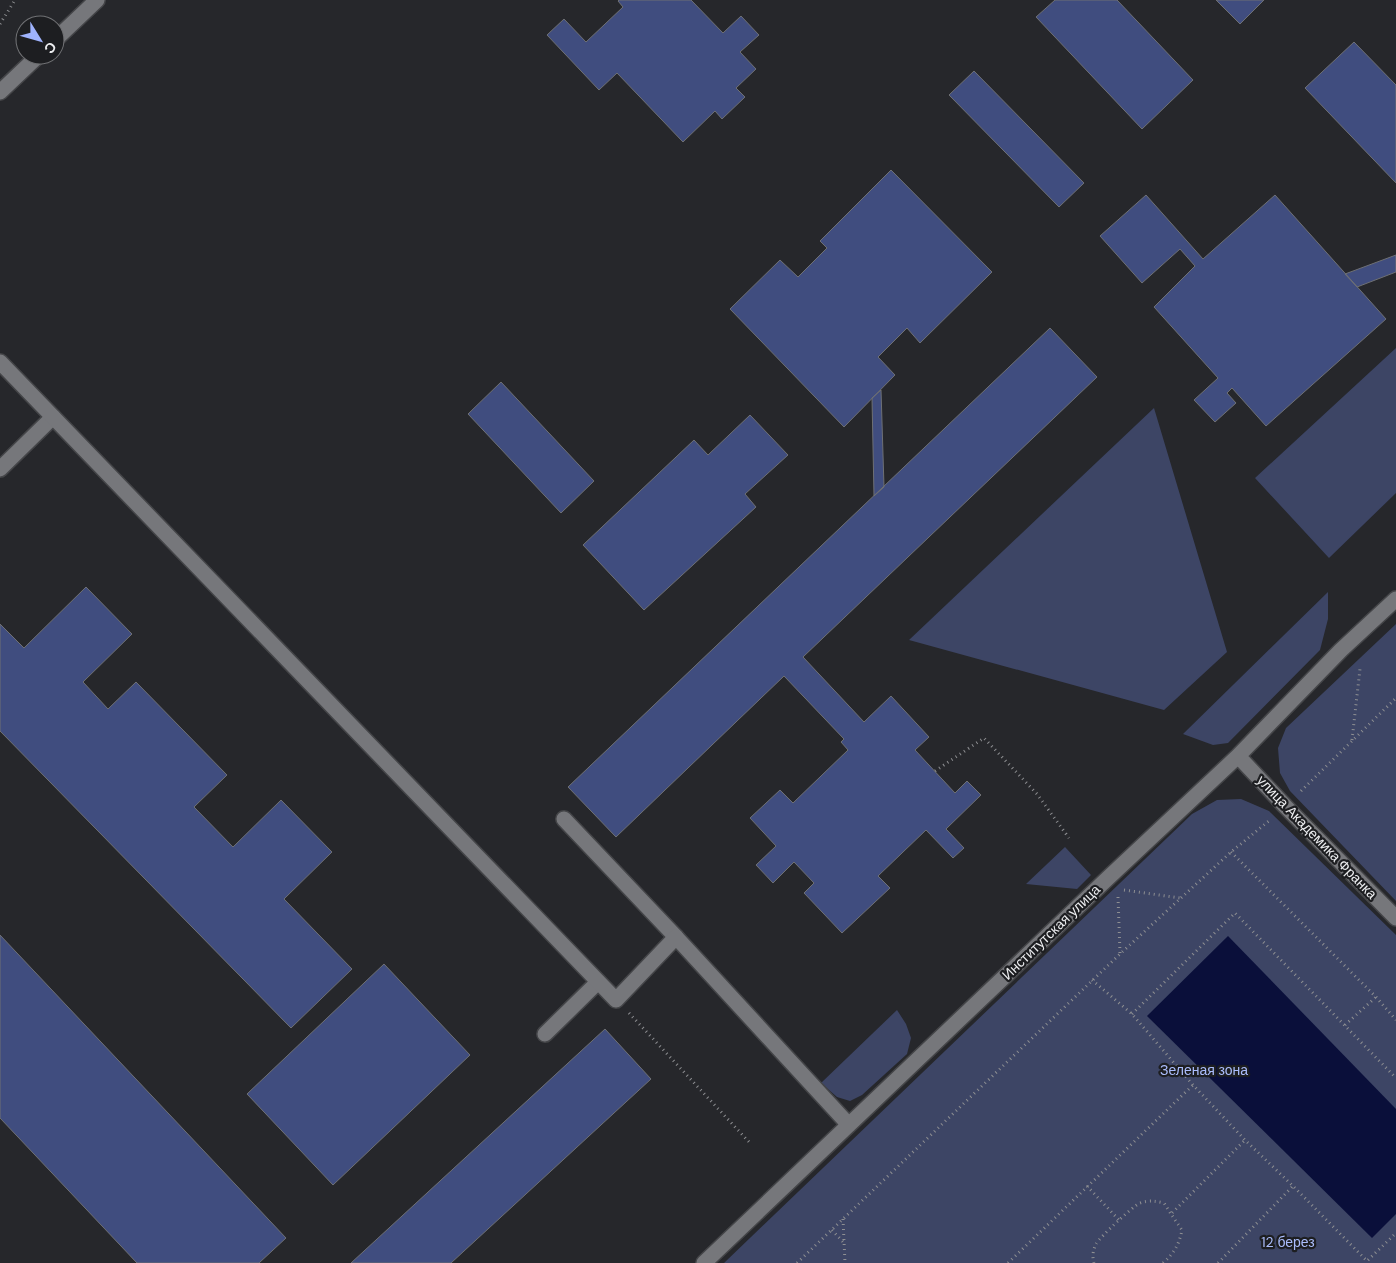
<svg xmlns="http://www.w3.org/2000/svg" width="1396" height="1263" viewBox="0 0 1396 1263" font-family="'DM Sans',sans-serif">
	<rect width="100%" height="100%" fill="#26272b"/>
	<!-- green -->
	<path fill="#3d4565" d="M1396 348V493L1329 558 1255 478Z
		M1154 408 1227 652 1164 710 909 640Z
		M1328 592V619L1320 650 1228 743 1213 745 1183 734Z
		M1396 624V901L1290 791 1280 773 1278 748 1286 728Z
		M1241 799 1269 811 1396 935V1263H724L1192 814 1217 800Z
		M1065 847 1091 875 1077 889 1026 884Z
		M897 1010 906 1024 911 1038 907 1054 862 1095 850 1101 837 1097 821 1083Z"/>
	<!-- water -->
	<path fill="#0a0f3a" d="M1228 936 1396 1109V1214L1372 1238 1147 1016Z"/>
	<!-- building -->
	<path fill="#404d7f" stroke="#6e7074" d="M619 0H691L723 33 741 16 759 35 740 52 756 69 736 88 745 97 722 119 715 111 683 142 617 73 599 90 547 35 564 19 586 42 623 7 618 1Z
		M1055 0H1117L1193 80 1142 129 1036 17Z
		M1216 0H1264L1240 24Z
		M1354 42 1396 85V183L1305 88Z
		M974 71 1084 183 1059 207 949 95Z
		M891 170 992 272 920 343 907 328 878 357 895 375 844 427 730 309 780 260 798 277 827 248 820 241Z
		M1146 195 1203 259 1275 195 1386 319 1266 426 1232 388 1227 393 1236 403 1215 422 1194 400 1218 378 1154 307 1195 266 1180 249 1142 283 1100 236Z
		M1396 255V272L1357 287 1345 274Z
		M1050 328 1097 377 803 657 864 722 891 696 929 737 915 750 955 793 967 781 981 795 946 829 964 848 953 858 926 830 878 876 890 888 842 933 804 893 814 883 794 862 773 883 756 865 776 846 750 818 780 790 793 803 848 750 841 742 844 739 784 676 616 837 568 787Z
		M501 382 594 481 561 513 468 414Z
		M881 390 884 487 874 496 872 398Z
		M750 415 788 455 745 494 756 507 644 610 583 545 694 440 708 455Z
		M86 587 132 634 83 682 108 709 136 682 227 775 194 807 233 847 281 800 332 852 284 899 352 969 291 1028 0 731V624L24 648Z
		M0 935 286 1238 259 1263H137L0 1118Z
		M384 964 470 1055 333 1185 247 1094Z
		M605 1029 651 1079 451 1263H351Z"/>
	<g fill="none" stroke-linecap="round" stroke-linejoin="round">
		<defs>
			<path id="lane" d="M0 469 53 417
				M564 819 676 937
				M545 1034 598 982"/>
			<path id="street" d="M0 362 616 1000 676 937 849 1125
				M1238 756 1285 806 1396 918
				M704 1263 1108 878 1238 756 1341 650 1396 599"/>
			<path id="secondary" d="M55 40 97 0
				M0 92 39 55"/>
		</defs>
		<!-- lane casing -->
		<use href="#lane" stroke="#444548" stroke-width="18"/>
		<!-- street casing -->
		<use href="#street" stroke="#444548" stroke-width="18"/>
		<!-- secondary casing -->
		<use href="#secondary" stroke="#444548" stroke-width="18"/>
		<!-- path -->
		<path stroke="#8e8f92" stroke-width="3" stroke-dasharray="1 4" stroke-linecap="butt" d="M0 24 15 0
			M1352 740 1360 669
			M935 771 984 738 1037 794 1069 838
			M1301 791 1396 698
			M1231 852 1376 997 1396 1020
			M1124 890 1180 898
			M1118 897 1120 953
			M1092 980 1132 1014 1193 1085 1245 1140 1293 1186 1367 1261 1396 1233
			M629 1013 750 1143
			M1132 1014 1235 913 1396 1078
			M1345 1025 1376 997
			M1087 1186 1119 1220
			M843 1219 845 1263
			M832 1230 844 1243
			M797 1263 1120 954 1231 852 1270 820
			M1008 1263 1193 1085
			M1094 1263C1092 1257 1093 1250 1096 1244 1100 1237 1133 1206 1140 1203 1149 1200 1155 1201 1164 1203L1171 1214
			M1163 1263C1174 1253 1179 1245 1182 1230L1171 1214 1245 1140
			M1218 1263 1293 1186"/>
		<!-- lane -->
		<use href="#lane" stroke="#76777b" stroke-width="15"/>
		<!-- street -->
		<use href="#street" stroke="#76777b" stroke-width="15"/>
		<!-- secondary -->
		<use href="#secondary" stroke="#76777b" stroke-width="15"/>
	</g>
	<g text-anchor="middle" stroke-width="4.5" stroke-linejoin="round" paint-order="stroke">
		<!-- street labels -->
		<g font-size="14" fill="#edeef0" stroke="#1d1e21">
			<text transform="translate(1317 837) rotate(46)" y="5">улица Академика Франка</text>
			<text transform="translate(1051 932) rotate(-44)" y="5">Институтская улица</text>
		</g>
		<!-- park labels -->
		<g font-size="14" fill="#abbdfc" stroke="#1d1e21">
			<text x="1204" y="1075">Зеленая зона</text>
			<text x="1288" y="1247">12 берез</text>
		</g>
	</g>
	<!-- north arrow -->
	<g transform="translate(40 40) rotate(127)"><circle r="24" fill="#1d1e21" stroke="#707174"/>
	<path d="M0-4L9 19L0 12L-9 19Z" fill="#9fb3fd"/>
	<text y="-8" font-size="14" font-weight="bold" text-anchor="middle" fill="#edeef0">С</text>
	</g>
</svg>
